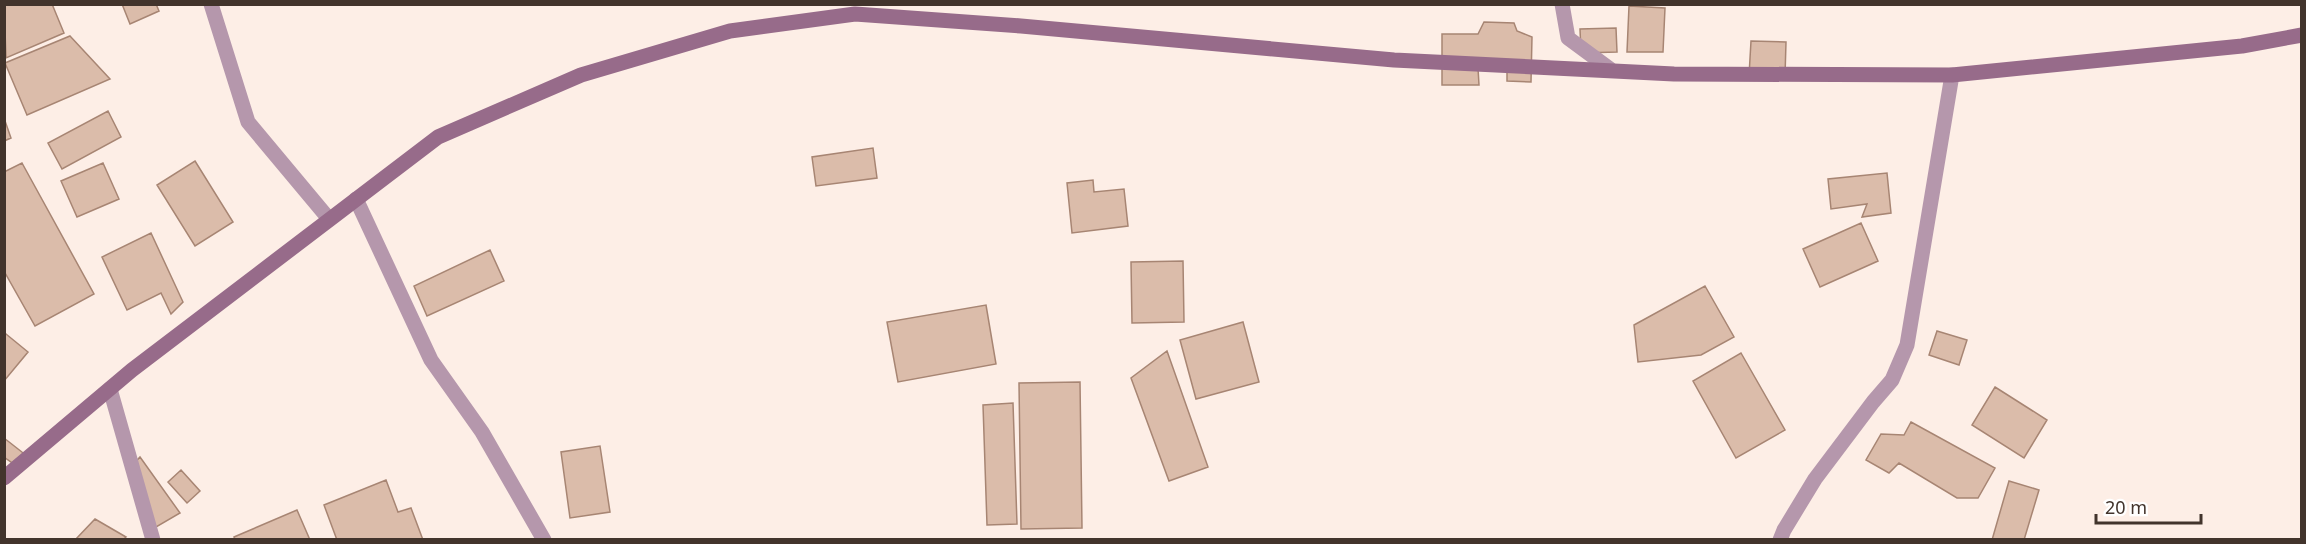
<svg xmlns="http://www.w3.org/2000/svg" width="2306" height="544" viewBox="0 0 2306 544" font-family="'Noto Sans',sans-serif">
	<rect width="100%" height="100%" fill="#fdeee6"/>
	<!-- building -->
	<path fill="#dbbcaa" stroke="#a78573" stroke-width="1.5" d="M4 4H52L64 33 6 58Z
		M122 4H156L159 11 130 24Z
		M1629 6 1665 8 1663 52H1627Z
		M1484 22 1514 23 1517 31 1532 37 1531 82 1507 81V68H1478L1479 85H1442V34H1478Z
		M1616 28 1617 52 1581 53 1580 29Z
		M70 36 110 79 27 115 5 63Z
		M1751 41 1786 42 1785 76H1749Z
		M108 111 121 137 62 169 48 143Z
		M4 118 11 138 4 141Z
		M873 148 877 178 816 186 812 157Z
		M195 161 233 222 195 246 157 185Z
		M22 163 94 294 35 326 4 271V172Z
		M103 163 119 199 77 217 61 181Z
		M1887 173 1891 213 1862 217 1867 204 1831 209 1828 179Z
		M1093 180 1094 192 1124 189 1128 226 1072 233 1067 183Z
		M1861 223 1878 261 1820 287 1803 249Z
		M151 233 183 302 171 314 161 293 127 310 102 257Z
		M490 250 504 281 427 316 414 286Z
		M1183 261 1184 322 1132 323 1131 262Z
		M1705 286 1734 337 1701 355 1638 362 1634 325Z
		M986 305 996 364 898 382 887 322Z
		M1243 322 1259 382 1196 399 1180 340Z
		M1937 331 1967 340 1959 365 1929 355Z
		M6 334 28 352 4 381V335Z
		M1167 351 1208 467 1169 481 1131 378Z
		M1741 353 1785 430 1736 458 1693 381Z
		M1080 382 1082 528 1021 529 1019 383Z
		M1995 387 2047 420 2024 458 1972 425Z
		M1013 403 1017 524 987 525 983 405Z
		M1911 422 1995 468 1978 498H1957L1899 463 1889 473 1866 460 1881 434 1904 435Z
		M4 438 27 456 18 467 4 457Z
		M600 446 610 512 570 518 561 452Z
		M140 457 180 513 151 530 128 470Z
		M181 470 200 491 187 503 168 482Z
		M386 480 398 512 411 508 423 540H337L324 505Z
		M2009 481 2039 490 2024 540H1992Z
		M297 510 310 540H235L234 537Z
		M95 519 126 537 123 540H75Z"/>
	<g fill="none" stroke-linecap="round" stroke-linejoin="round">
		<!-- minor -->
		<path stroke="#b597ac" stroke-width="15" d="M211 4 248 122 329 219
			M1562 4 1568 38 1610 69
			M356 199 431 360 482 432 544 540
			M110 389 153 540
			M1780 540 1784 530 1815 479 1873 402 1892 380 1907 345 1952 75"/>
		<!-- secondary -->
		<path stroke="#976b8a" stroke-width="15" d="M4 478 132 370 438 137 581 75 730 31 855 14 1021 26 1394 60 1674 74 1952 75 2242 46 2302 35"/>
	</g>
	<!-- border -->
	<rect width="2306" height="544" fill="none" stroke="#42342c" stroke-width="12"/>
	<!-- scale -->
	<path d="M2096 514v9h105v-9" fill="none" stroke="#42342c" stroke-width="3"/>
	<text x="2105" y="514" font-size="18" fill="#42342c" stroke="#ffffff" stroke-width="4.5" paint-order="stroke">20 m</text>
</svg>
